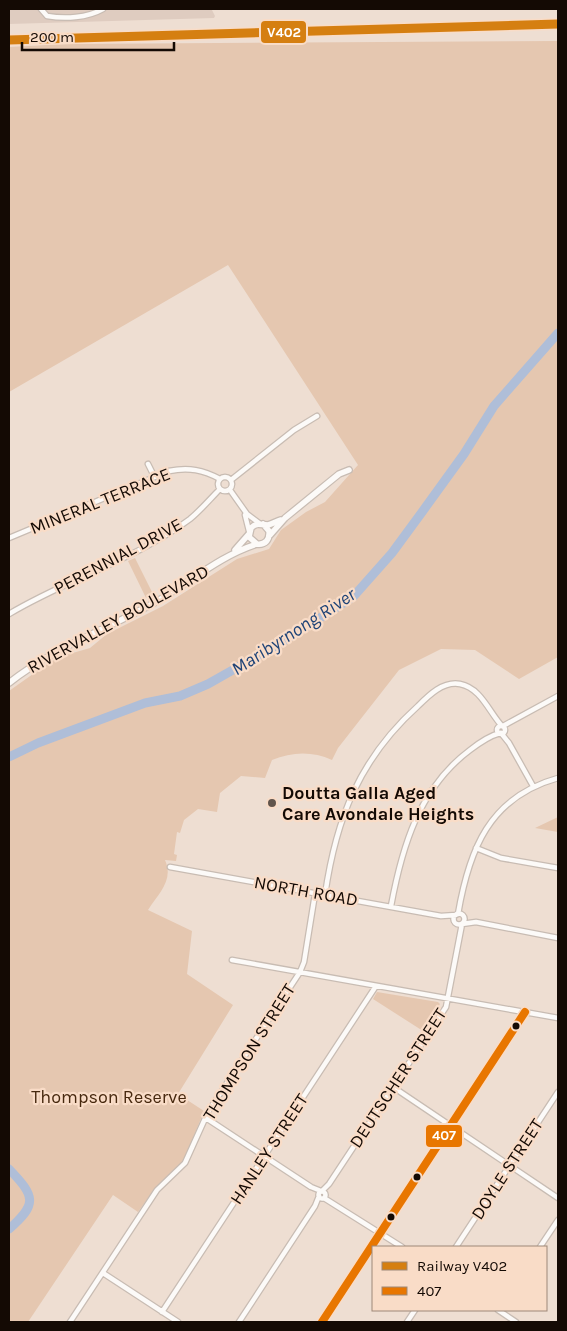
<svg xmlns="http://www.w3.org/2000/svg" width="567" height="1331" viewBox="0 0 567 1331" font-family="Karla,sans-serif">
	<rect width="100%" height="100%" fill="#eeded2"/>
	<!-- industrial -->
	<path fill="#dfccc0" d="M9 9H215L212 10 215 16 214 18 9 24Z"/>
	<!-- green -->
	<path fill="#e5c7b0" d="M558 41V657L519 679 475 650 441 649 399 670 338 748 332 760C312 751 292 752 272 760L265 778 241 776 220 793 217 812 198 809 184 820 180 833 177 832 174 854 177 855 176 861 165 860C174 880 159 893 148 910L192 931 187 974 233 1005 178 1094 204 1111 184 1160 155 1188 138 1212 113 1195 28 1322H9V691L50 662 62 656 90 648 107 634 163 606 237 559 269 549 281 530 306 512 325 502 358 465 228 265 9 392V47L65 44Z
		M135 558 153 594 146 598 128 561Z
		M558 817V832L535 828Z
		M377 992 438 1002 440 1004 423 1031 373 999Z"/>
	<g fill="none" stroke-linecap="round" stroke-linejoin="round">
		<!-- river -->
		<path stroke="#afbed8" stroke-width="9" d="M9 757 38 743 145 703 180 696 208 684 279 644 353 597 392 553 425 508 464 454 494 406 558 333
			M9 1169C35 1196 38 1204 9 1229"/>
		<defs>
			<path id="street" d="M41 9 47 16C65 19 87 18 103 9
				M148 464 154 476
				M218 484a7 7 0 1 1 14 0a7 7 0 1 1-14 0Z
				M231 480 294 430 317 416
				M230 490 247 514 259 523
				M245 515 249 531
				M9 538 169 471C189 467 203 470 220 479
				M9 614C67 579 135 560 190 519 201 510 210 499 220 489
				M503 726 558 696
				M497 730a4 4 0 1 1 8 0a4 4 0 1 1-8 0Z
				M501 733 509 743 533 786
				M476 848 501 858 558 868
				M170 867 441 916 456 915
				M325 895C336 819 359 759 418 706 429 695 443 681 460 684 481 688 489 712 502 726
				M391 906C402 847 419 788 470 750 479 743 489 736 500 733
				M453.5 919a5.5 5.5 0 1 1 11 0a5.5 5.5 0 1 1-11 0Z
				M458 914C469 850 489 797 558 778
				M462 924 476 922 558 938
				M232 960 558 1018
				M393 1087 558 1198
				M206 1118 311 1187 321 1191
				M322 1191 329 1184 446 1007 462 924
				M318.5 1195a3.5 3.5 0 1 1 7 0a3.5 3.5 0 1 1-7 0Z
				M324 1198 402 1247
				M456 1247 558 1092
				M540 1247 558 1220
				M103 1273 178 1322
				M498 1310 516 1322
				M162 1312 376 986
				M70 1322 157 1190 185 1163 208 1112 300 972 304 962 315 894
				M239 1322 315 1206 319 1196
				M322 1322 525 1012
				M407 1322 415 1310"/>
			<path id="secondary" d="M263 524 269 531C270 540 265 545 257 544L249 537 251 528C257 522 260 525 268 525 272 524 277 521 281 520
				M270 535 285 518 339 474 349 470
				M235 550 249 534
				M9 683C53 648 105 630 154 603 188 584 219 556 257 544"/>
		</defs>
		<!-- street casing -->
		<use href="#street" stroke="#c8bcb3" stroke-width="7"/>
		<!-- secondary casing -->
		<use href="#secondary" stroke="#c8bcb3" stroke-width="8"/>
		<!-- street -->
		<use href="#street" stroke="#fcfaf8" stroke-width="4.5"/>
		<!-- secondary -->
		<use href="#secondary" stroke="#fcfaf8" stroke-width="5.5"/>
		<defs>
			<path id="rail" d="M9 38 558 21"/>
		</defs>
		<!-- rail casing -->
		<use href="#rail" stroke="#c5c1be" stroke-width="3"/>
		<!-- rail -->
		<use href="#rail" stroke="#f9dcc7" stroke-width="1" stroke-dasharray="4" stroke-linecap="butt"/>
		<defs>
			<path id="bus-1" d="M322 1322 525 1012"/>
		</defs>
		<!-- bus-1 casing -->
		<use href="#bus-1" stroke="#f9dcc7" stroke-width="11"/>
		<!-- bus-1 -->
		<use href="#bus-1" stroke="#e87600" stroke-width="8"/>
		<defs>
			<path id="rail-1" d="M9 40 558 24"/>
		</defs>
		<!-- rail-1 casing -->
		<use href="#rail-1" stroke="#f9dcc7" stroke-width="12"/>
		<!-- rail-1 -->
		<use href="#rail-1" stroke="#d57f11" stroke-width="9"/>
	</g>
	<!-- markers -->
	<circle fill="#60544c" stroke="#f9dcc7" stroke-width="2" cx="272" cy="803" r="5"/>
	<g fill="#140a04" stroke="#f9dcc7" stroke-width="2">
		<circle cx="516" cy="1026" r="4.5"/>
		<circle cx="417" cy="1177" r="4.5"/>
		<circle cx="391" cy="1217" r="4.5"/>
	</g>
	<g text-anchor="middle" stroke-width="4.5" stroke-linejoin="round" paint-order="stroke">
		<!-- street labels -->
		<g font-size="18" fill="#140a04" stroke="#f9dcc7">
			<text transform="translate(100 501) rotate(-22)" y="6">MINERAL TERRACE</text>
			<text transform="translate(118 556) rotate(-28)" y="6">PERENNIAL DRIVE</text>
			<text transform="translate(118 619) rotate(-29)" y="6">RIVERVALLEY BOULEVARD</text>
			<text transform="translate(306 891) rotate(10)" y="6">NORTH ROAD</text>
			<text transform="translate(249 1052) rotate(-58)" y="6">THOMPSON STREET</text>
			<text transform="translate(398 1078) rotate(-57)" y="6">DEUTSCHER STREET</text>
			<text transform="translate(269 1149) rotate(-57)" y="6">HANLEY STREET</text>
			<text transform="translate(507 1169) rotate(-57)" y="6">DOYLE STREET</text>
		</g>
		<!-- poi labels -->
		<g font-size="18" font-weight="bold" fill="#140a04" stroke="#f9dcc7" text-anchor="start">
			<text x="282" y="799">Doutta Galla Aged<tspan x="282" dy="21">Care Avondale Heights</tspan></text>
		</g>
		<!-- park labels -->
		<g font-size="18" fill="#46280e" stroke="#f9dcc7">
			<text x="109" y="1103">Thompson Reserve</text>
		</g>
		<!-- water labels -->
		<g font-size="19" font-style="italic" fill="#1e4377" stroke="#f9dcc7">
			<text transform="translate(293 631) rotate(-33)" y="7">Maribyrnong River</text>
		</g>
	</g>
	<g stroke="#f9dcc7" stroke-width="2">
		<rect x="260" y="20" width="47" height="24" rx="5" fill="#d57f11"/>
		<rect x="425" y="1124" width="38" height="24" rx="5" fill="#e87600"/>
	</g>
	<g font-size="14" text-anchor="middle" font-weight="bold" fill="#fff">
		<text x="284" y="37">V402</text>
		<text x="444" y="1140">407</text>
	</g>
	<!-- border -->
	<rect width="567" height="1331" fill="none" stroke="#140a04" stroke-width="20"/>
	<!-- legend -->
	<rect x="372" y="1246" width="175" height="65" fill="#f9dcc7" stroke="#9d8879"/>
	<rect x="382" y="1262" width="25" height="8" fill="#d57f11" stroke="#9d8879"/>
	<text x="417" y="1271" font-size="15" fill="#140a04">Railway V402</text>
	<rect x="382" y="1287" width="25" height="8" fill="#e87600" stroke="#9d8879"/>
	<text x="417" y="1296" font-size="15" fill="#140a04">407</text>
	<!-- scale -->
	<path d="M22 42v8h152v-8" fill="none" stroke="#140a04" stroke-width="2.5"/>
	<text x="30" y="42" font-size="15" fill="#140a04" stroke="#f9dcc7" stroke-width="4" paint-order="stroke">200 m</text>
</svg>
